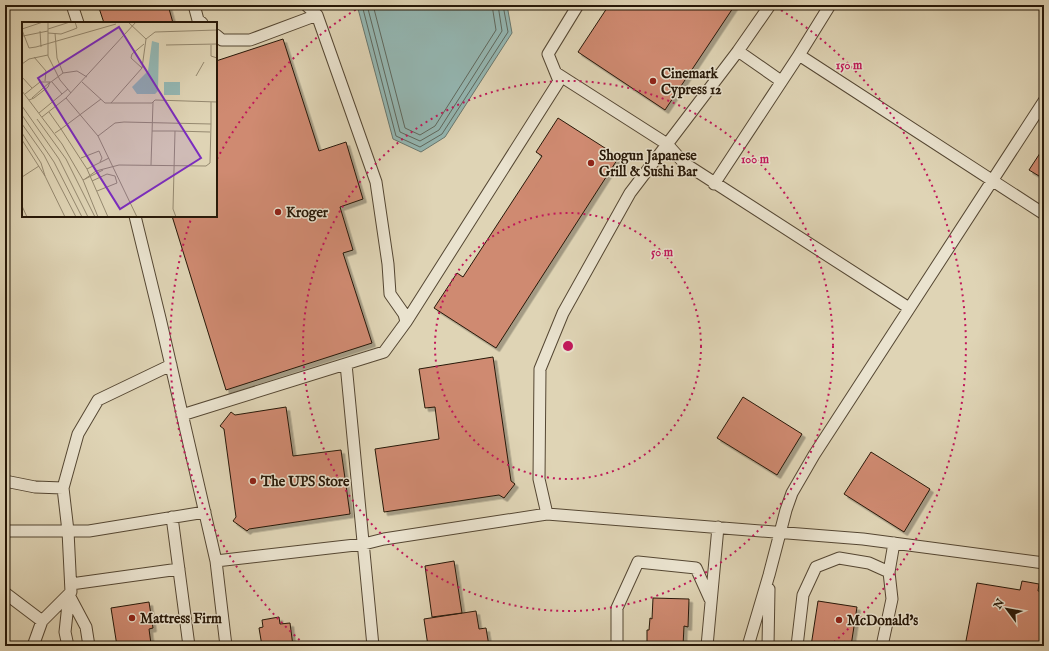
<svg xmlns="http://www.w3.org/2000/svg" width="1049" height="651" viewBox="0 0 1049 651" font-family="'IM FELL English',serif">
	<defs>
		<filter id="shadow"><feDropShadow dx="3.5" dy="3.5" stdDeviation="0" flood-color="#0004"/></filter>
	</defs>
	<rect width="100%" height="100%" fill="#dfd4b5"/>
	<filter id="stains"><feTurbulence type="fractalNoise" baseFrequency=".005" numOctaves="4"/><feColorMatrix values="0 0 0 0 .2 0 0 0 0 .09 0 0 0 0 .02 0 0 0 .5 -.17"/></filter>
	<radialGradient id="worn" r=".72"><stop offset=".6" stop-color="#630" stop-opacity="0"/><stop offset="1" stop-color="#630" stop-opacity=".3"/></radialGradient>
	<!-- water -->
	<path fill="#94b7b3" stroke="#68776f" d="M357 5H507L512 33 445 137 421 152 393 139Z"/>
	<g fill="none" stroke-linecap="round" stroke-linejoin="round">
		<!-- shore -->
		<path stroke="#5e685e" stroke-width="1" d="M362 5 396 136 420 147 442 134 508 32 503 5
			M367 5 400 132 420 141 439 130 502 31 498 5
			M373 5 405 128 420 135 435 126 496 30 492 5"/>
	</g>
	<!-- building -->
	<path fill="#cf8a71" stroke="#271808" filter="url(#shadow)" d="M98 5H168L173 23H104Z
		M609 5H735L665 110 578 52Z
		M283 39 319 151 346 142 363 199 340 207 353 250 343 253 372 343 226 390 172 216H216V61Z
		M558 118 619 157 496 348 434 308 457 273 463 277 542 156 536 152Z
		M1044 147V179L1029 170Z
		M493 357 511 481 515 484 504 498 499 495 384 512 375 449 439 439 435 407 425 408 419 369Z
		M743 397 802 434 777 475 717 438Z
		M286 407 293 456 341 450 350 514 249 529 247 531 233 521 236 517 224 429 220 426 231 412 235 415Z
		M871 452 930 489 904 532 844 494Z
		M454 561 462 613 432 617 425 566Z
		M1022 581 1039 584 1038 591 1044 592V646H965L977 583 1020 590Z
		M653 598 689 599 688 627 684 626 683 646H647V630H649L650 618 652 619Z
		M818 601 857 607 851 646H811Z
		M149 602 153 628 149 629 151 644 155 643V646H117L111 608Z
		M476 611 479 629 486 628 489 646H428L424 619Z
		M279 617 280 624 290 623 293 646H262L259 628 263 627 262 620Z"/>
	<g fill="none" stroke-linecap="round" stroke-linejoin="round">
		<defs>
			<path id="service" d="M72 5 78 23
				M194 5 198 20 202 23
				M306 5 317 15 376 182 388 264 390 294 404 314 406 322 559 81 548 54 578 5
				M216 35 222 40H250L317 15
				M738 51 781 81
				M799 55 830 5
				M556 73 667 144 684 163 909 308
				M714 184 799 55 1044 214
				M135 216 160 318 216 561
				M346 364 373 646
				M182 415 384 352 406 322
				M5 481 35 487 63 488 68 531 71 592 42 621 33 646
				M63 488 78 434 98 400 171 365
				M547 514 863 539 1044 563
				M172 517 189 646
				M5 531H89L205 512
				M889 572 894 543
				M71 584 179 569
				M5 593 42 621
				M68 646 65 632 69 595 86 627 89 646
				M226 646 216 561 364 544 384 539 547 514 539 479 540 369 563 313 630 193 738 51 770 5
				M617 646V608L638 562 696 568 710 599
				M707 646 718 527
				M748 646 769 575 786 510 792 493 814 455 1044 101
				M768 646 769 589
				M797 646 803 595 816 567 839 558 869 563 889 572 892 599 882 646"/>
		</defs>
		<!-- service casing -->
		<use href="#service" stroke="#554733" stroke-width="13"/>
		<!-- service -->
		<use href="#service" stroke="#eae3cf" stroke-width="11"/>
	</g>
	<!-- distance rings -->
	<g fill="none" stroke="#c2185b" stroke-width="2" stroke-dasharray="2 4">
		<circle cx="568" cy="346" r="133"/>
		<circle cx="568" cy="346" r="265"/>
		<path d="M304 644A398 398 0 0 1 192 216M217 159A398 398 0 0 1 360 7M776 7A398 398 0 0 1 832 644"/>
	</g>
	<!-- markers -->
	<g fill="#8f2418" stroke="#eae3cf" stroke-width="1.5">
		<circle cx="653" cy="81" r="4"/>
		<circle cx="591" cy="163" r="4"/>
		<circle cx="278" cy="212" r="4"/>
		<circle cx="253" cy="481" r="4"/>
		<circle cx="132" cy="618" r="4"/>
		<circle cx="839" cy="620" r="4"/>
	</g>
	<g text-anchor="middle" stroke-width="3" stroke-linejoin="round" paint-order="stroke">
		<!-- poi labels -->
		<g font-size="14" font-weight="bold" fill="#271808" stroke="#eae3cf" text-anchor="start">
			<text x="661" y="78">Cinemark<tspan x="661" dy="16">Cypress 12</tspan></text>
			<text x="599" y="160">Shogun Japanese<tspan x="599" dy="16">Grill &amp; Sushi Bar</tspan></text>
			<text x="286" y="217">Kroger</text>
			<text x="261" y="486">The UPS Store</text>
			<text x="140" y="623">Mattress Firm</text>
			<text x="847" y="625">McDonald's</text>
		</g>
	</g>
	<!-- overview -->
	<g transform="translate(22 22)">
		<rect width="195" height="195" fill="#dfd4b5"/>
		<path d="M130 19 137 21 136 69 133 72H115L110 65 126 49ZM142 60H158V73H142Z" fill="#94b7b3"/>
		<path fill="none" stroke="#958970" stroke-width="1" d="M26 0V34L38 58 49 71M106 0 124 17M0 7 21 0M26 7 48 0M0 8 7 26 14 25 94 2M195 8 133 10 124 17 120 46 89 81H130L133 78 195 80M18 9 19 25M26 11 39 12 50 8 55 6 53 0M1 14 26 9M144 23 195 22M189 23V34L195 36M12 35 24 49 23 59M0 42 7 37 26 33M120 46 109 36 110 32 122 22M41 51 55 49 65 55M174 54 182 40M0 55 10 66M30 60 40 72M60 60 83 81H89M0 69 40 122 61 158 76 195M3 72 18 60H29L41 51 35 36 33 11M44 76 114 0M79 77 39 107 65 147 86 195M7 78 12 76 26 65 28 60 10 76M0 84 37 137 66 195M27 90 39 107 33 111M17 91 46 67M0 93 32 140 60 195M20 95 44 76 76 114 93 101 102 100 189 102 188 141 184 144 97 143 74 149 63 157M15 97 44 137 73 195M0 102 22 133 54 195M189 102V80M130 109H153L151 187 154 195M153 109 188 110M0 111 19 141 23 154M76 114 115 195M0 118 23 154 43 195M59 136 77 129 80 136 78 140M129 143 131 80M65 147 87 136M0 155 17 144M61 158 81 148M70 159 85 152 93 154 95 161 75 169M0 184 5 195M157 195H171"/>
		<path fill="#7b2cbf" fill-opacity="0.15" stroke="#7b2cbf" stroke-width="2" d="M97 5 179 136 98 187 16 56Z"/>
		<rect width="195" height="195" fill="none" stroke="#271808" stroke-width="2"/>
	</g>
	<circle cx="568" cy="346" r="6" fill="#c2185b" stroke="#eae3cf" stroke-width="2"/>
	<g font-size="12" text-anchor="middle" font-weight="bold" fill="#c2185b" stroke="#eae3cf" stroke-width="3" stroke-linejoin="round" paint-order="stroke">
		<text x="849" y="69">150 m</text>
		<text x="755" y="163">100 m</text>
		<text x="662" y="256">50 m</text>
	</g>
	<!-- margin -->
	<rect width="1049" height="651" fill="none" stroke="#dfd4b5" stroke-width="20"/>
	<rect x="6" y="6" width="1037" height="639" fill="none" stroke="#271808" stroke-width="2"/>
	<rect x="10" y="10" width="1029" height="631" fill="none" stroke="#271808"/>
	<!-- north arrow -->
	<g transform="translate(1007 609) rotate(302)" stroke="#eae3cf" stroke-width="3" paint-order="stroke">
	<path d="M0-3L7 15L0 10L-7 15Z" fill="#271808"/>
	<text y="-6" font-size="11" font-weight="bold" text-anchor="middle" fill="#271808">N</text>
	</g>
	<rect width="100%" height="100%" filter="url(#stains)"/>
	<rect width="100%" height="100%" fill="url(#worn)"/>
</svg>
